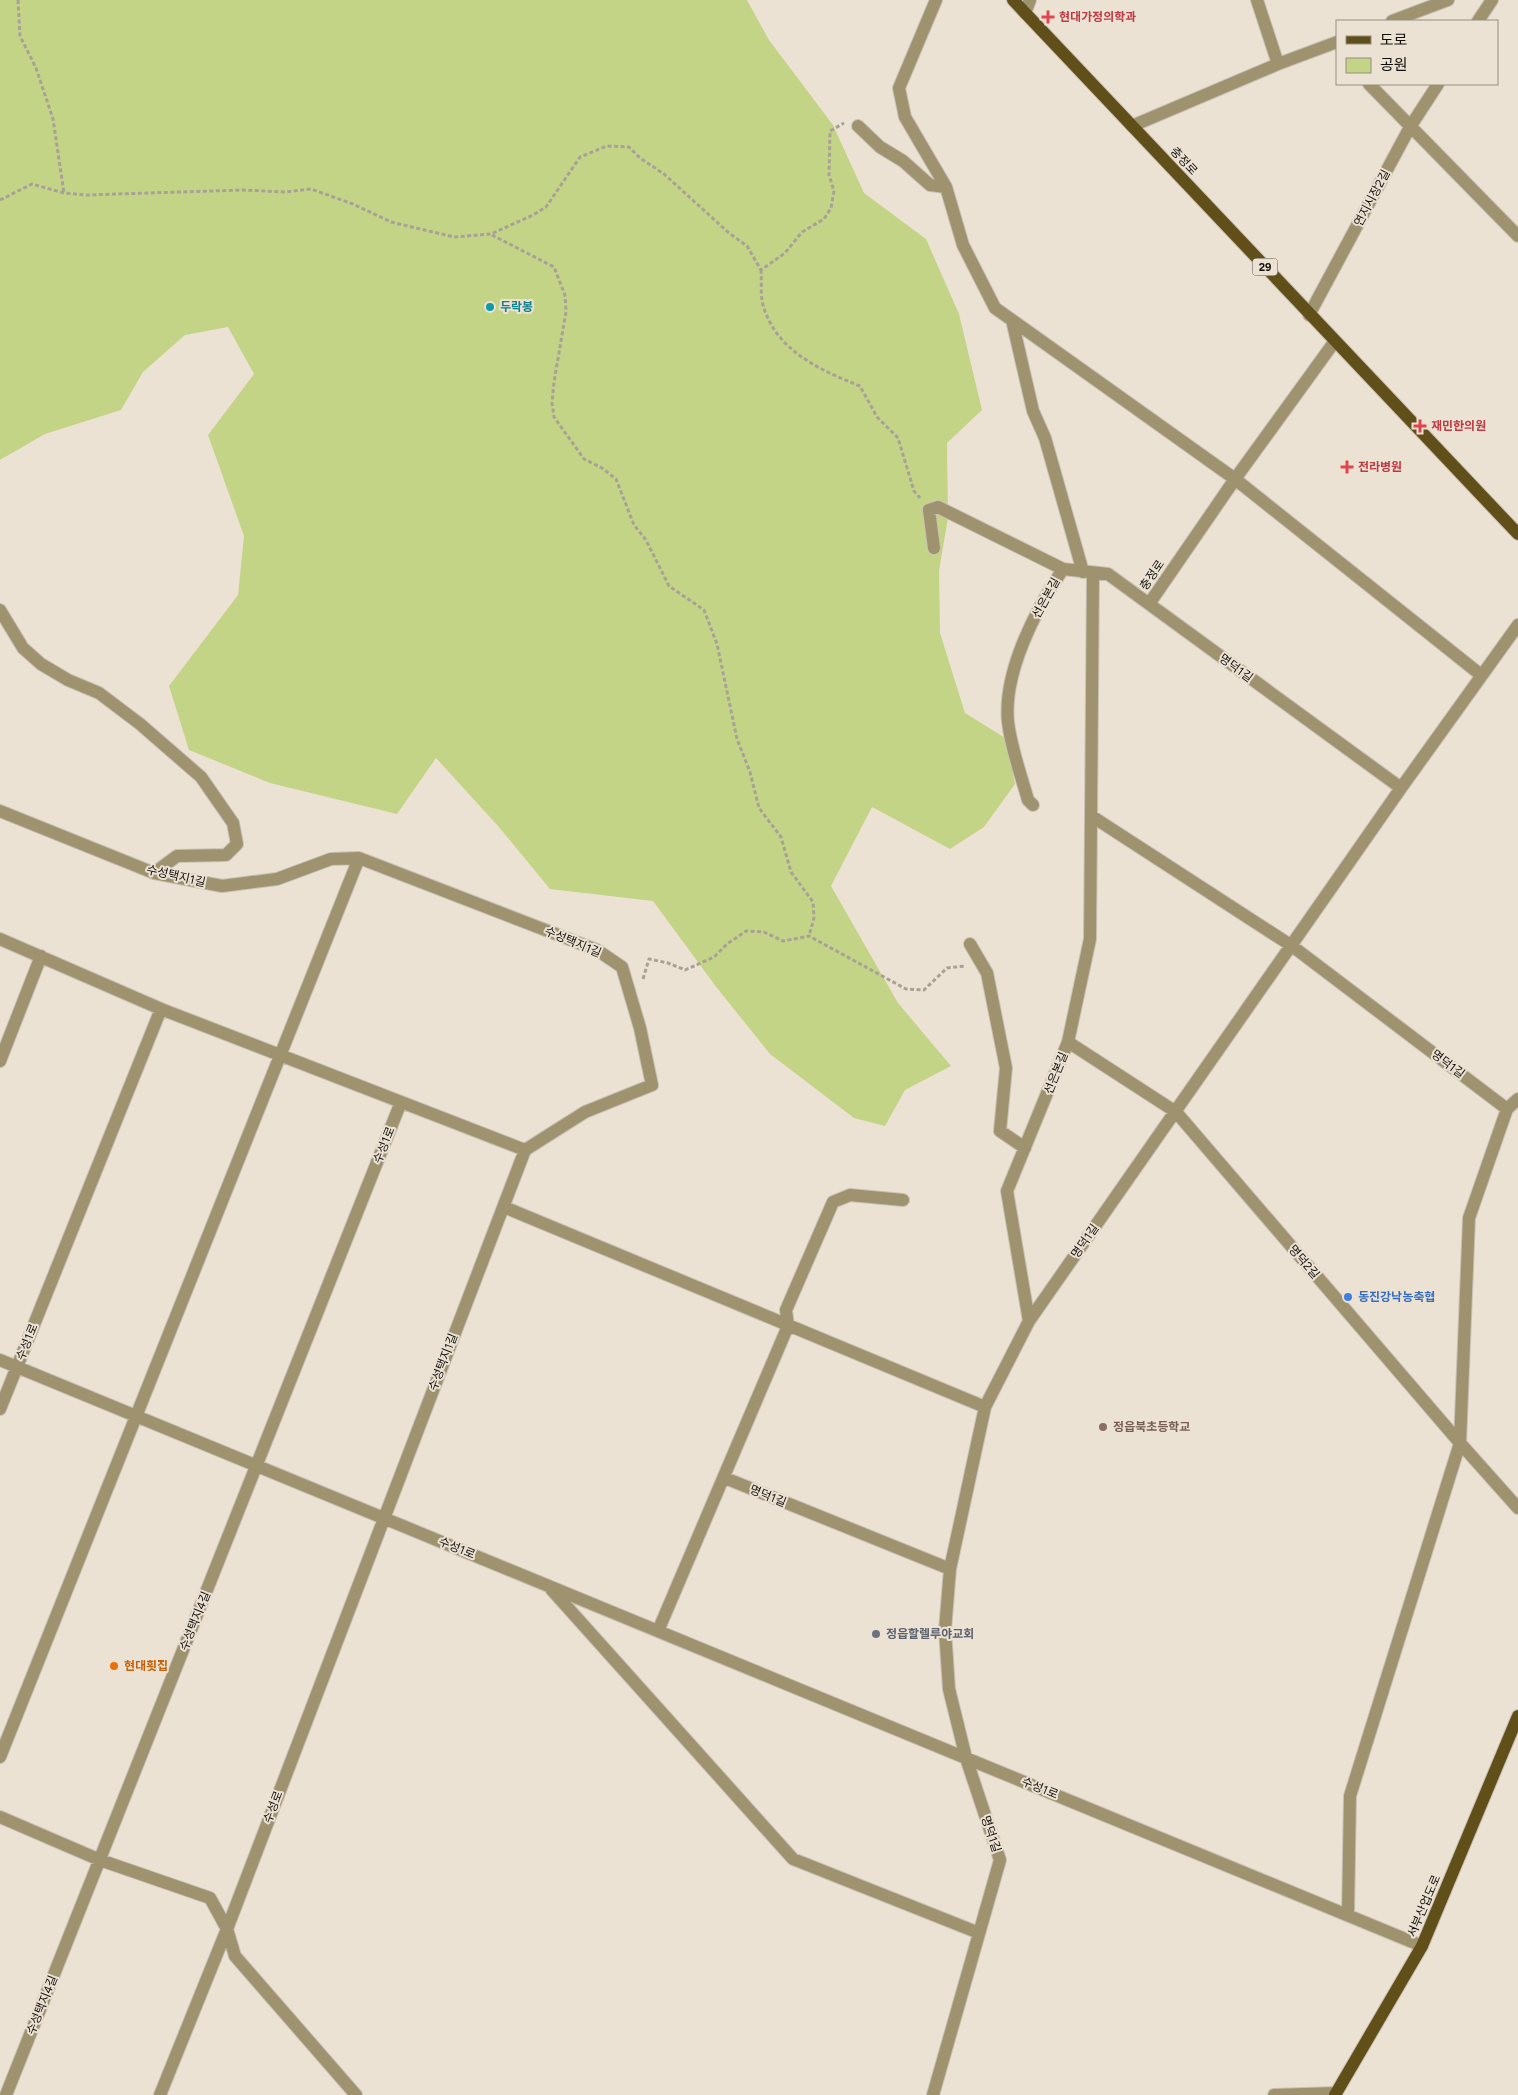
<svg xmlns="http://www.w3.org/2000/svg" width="1518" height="2095" viewBox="0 0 1518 2095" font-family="Figtree,'Noto Sans KR',sans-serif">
	<rect width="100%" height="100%" fill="#ece2d4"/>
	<!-- green -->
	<path fill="#c4d487" d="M0 0H747L769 40 833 125 864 193 926 239 959 314 982 410 947 443 948 518 939 571 940 633 965 713 1007 739 1015 784 984 827 950 849 872 807 831 886 898 1003 951 1066 905 1090 885 1126 854 1118 770 1054 717 988 653 901 550 889 498 826 436 758 397 814 270 783 189 750 169 686 238 595 244 536 208 435 254 374 228 327 185 335 143 372 121 410 45 434 0 460Z"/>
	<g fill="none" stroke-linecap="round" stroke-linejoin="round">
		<defs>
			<path id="minor" d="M936 0 899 88 905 117 946 187 963 245 995 308 1235 479 1481 675
				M1025 13 1030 0
				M1392 21 1448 0
				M1478 21 1492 0
				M1278 64 1337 42
				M1369 84 1518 236
				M858 126 880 147 903 161 930 185 946 187
				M1132 126 1278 64 1257 0
				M1309 315 1410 127 1438 84
				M1012 320 1033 411 1045 438 1083 572
				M934 548 929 510 938 507 1063 569 1108 574 1401 788
				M1149 604 1235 479 1335 341
				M0 610 23 648 41 664 68 680 99 693 140 724 201 777 233 823 237 844 226 855 177 856 154 873
				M1033 805 1028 800C1021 775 1011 748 1008 722 1003 672 1036 609 1063 569
				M0 811 154 873 222 886 277 879 331 859 359 858 597 950 622 967 640 1028 652 1085 585 1112 525 1150 227 1929 160 2095
				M1093 817 1292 946 1507 1109
				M0 939 161 1009 525 1150
				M970 944 987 973 1006 1068 1000 1131 1025 1148
				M1068 1042 1176 1112 1460 1443 1518 1508
				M0 1061 41 956
				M504 1207 985 1407
				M1029 1321 1007 1191 1068 1042 1090 939 1093 573
				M788 1326 786 1310 833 1202 850 1195 903 1200
				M0 1360 1422 1946
				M0 1409 161 1009
				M725 1478 950 1569
				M551 1589 793 1859 979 1933
				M658 1631 788 1326
				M0 1757 359 858
				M0 1817 100 1860 210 1898 227 1929 235 1956 356 2095
				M1348 1915 1350 1796 1460 1443 1469 1218 1507 1109 1518 1099
				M6 2095 401 1102
				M933 2095 1000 1860 966 1758 949 1689 945 1630 950 1569 985 1407 1029 1321 1401 788 1518 625
				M1274 2095 1336 2093"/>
			<path id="major" d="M1013 0 1518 534
				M1335 2095 1422 1946 1518 1716"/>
		</defs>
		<!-- minor casing -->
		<use href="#minor" stroke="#c9c0b4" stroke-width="14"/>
		<!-- major casing -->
		<use href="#major" stroke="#c9c0b4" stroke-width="14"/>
		<!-- path -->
		<path stroke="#a9a196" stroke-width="3" stroke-dasharray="4 2.5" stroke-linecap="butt" d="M18 0 20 36 36 68 53 119 64 193
			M0 200 32 184 64 193 86 195 243 190 285 192 311 189 353 204 391 222 454 237 491 234 533 215 546 207 580 157 607 146 629 147 640 158 664 174 729 233 747 246 761 270 785 253 802 232 824 219 831 208 834 191 829 175 830 131 844 123
			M492 235 554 267 565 295 566 312 554 382 552 403 554 417 584 459 602 468 616 479 634 525 646 540 669 586 704 610 717 644 737 739 750 772 759 808 781 837 791 872 813 902 814 918 809 936
			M761 270C762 281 760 295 763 305 776 351 820 370 860 386L877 417 898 438 914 491 920 498
			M643 979 649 959 668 963 685 970 714 957 727 944 746 931 764 932 783 941 809 936 906 989 924 990 947 968 965 966"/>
		<!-- minor -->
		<use href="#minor" stroke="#9e926f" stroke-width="12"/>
		<!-- major -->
		<use href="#major" stroke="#604f18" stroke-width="12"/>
	</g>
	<!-- markers -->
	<g fill="#e0444e" stroke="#ece2d4" stroke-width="2">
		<path d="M1045.5 9.5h5v5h5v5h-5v5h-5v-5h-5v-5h5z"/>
		<path d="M1417.5 418.5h5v5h5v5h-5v5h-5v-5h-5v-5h5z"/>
		<path d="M1344.5 459.5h5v5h5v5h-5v5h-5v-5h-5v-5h5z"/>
	</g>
	<circle fill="#0f9aa8" stroke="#ece2d4" stroke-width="2" cx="490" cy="307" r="5"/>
	<circle fill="#3f7fe0" stroke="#ece2d4" stroke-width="2" cx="1348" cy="1297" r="5"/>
	<circle fill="#8d6e63" stroke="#ece2d4" stroke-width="2" cx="1103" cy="1427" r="5"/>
	<circle fill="#6b7280" stroke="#ece2d4" stroke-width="2" cx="876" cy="1634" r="5"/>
	<circle fill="#e8710a" stroke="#ece2d4" stroke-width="2" cx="114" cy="1666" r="5"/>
	<g text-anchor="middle" stroke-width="4" stroke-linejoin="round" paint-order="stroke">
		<!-- shield labels -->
		<rect fill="#ece2d4" stroke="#534e47" stroke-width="1" x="1252.5" y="258.5" width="25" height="17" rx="4"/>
		<g font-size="11" font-weight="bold" fill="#120f0a">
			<text x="1265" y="271">29</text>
		</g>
		<!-- health labels -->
		<g font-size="12" font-weight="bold" fill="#be3a42" stroke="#ece2d4" text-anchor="start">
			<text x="1059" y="21">현대가정의학과</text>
			<text x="1431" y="430">재민한의원</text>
			<text x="1358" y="471">전라병원</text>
		</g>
		<!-- street labels -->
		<g font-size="12" fill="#120f0a" stroke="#ece2d4">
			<text transform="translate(1184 161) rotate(47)" y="4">충정로</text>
			<text transform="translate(1372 198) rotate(-62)" y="4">연지시장2길</text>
			<text transform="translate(1152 575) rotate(-56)" y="4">충정로</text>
			<text transform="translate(1046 598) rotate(-61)" y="4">선은본길</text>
			<text transform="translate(1236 668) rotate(36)" y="4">명덕1길</text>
			<text transform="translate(176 876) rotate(13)" y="4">수성택지1길</text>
			<text transform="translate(573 942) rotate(23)" y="4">수성택지1길</text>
			<text transform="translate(1448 1064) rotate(37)" y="4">명덕1길</text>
			<text transform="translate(1056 1073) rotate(-68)" y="4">선은본길</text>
			<text transform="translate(384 1145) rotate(-68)" y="4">수성1로</text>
			<text transform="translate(1085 1241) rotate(-55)" y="4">명덕1길</text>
			<text transform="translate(1304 1262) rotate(49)" y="4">명덕2길</text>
			<text transform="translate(27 1342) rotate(-68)" y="4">수성1로</text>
			<text transform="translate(443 1362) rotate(-69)" y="4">수성택지1길</text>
			<text transform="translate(768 1496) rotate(22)" y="4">명덕1길</text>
			<text transform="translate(457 1548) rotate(22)" y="4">수성1로</text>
			<text transform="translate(195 1621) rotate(-68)" y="4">수성택지4길</text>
			<text transform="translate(1040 1788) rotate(22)" y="4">수성1로</text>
			<text transform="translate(273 1807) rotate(-69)" y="4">수성로</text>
			<text transform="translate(991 1834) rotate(72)" y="4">명덕1길</text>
			<text transform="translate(1424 1906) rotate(-67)" y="4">서부산업도로</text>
			<text transform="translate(42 2005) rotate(-68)" y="4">수성택지4길</text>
		</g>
		<!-- culture labels -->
		<g font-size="12" font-weight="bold" fill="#0d838f" stroke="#ece2d4" text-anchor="start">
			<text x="500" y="311">두락봉</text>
		</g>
		<!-- shop labels -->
		<g font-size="12" font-weight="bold" fill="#366cbe" stroke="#ece2d4" text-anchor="start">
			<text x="1358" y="1301">동진강낙농축협</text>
		</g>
		<!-- education labels -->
		<g font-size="12" font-weight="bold" fill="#785e54" stroke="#ece2d4" text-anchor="start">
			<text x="1113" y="1431">정읍북초등학교</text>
		</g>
		<!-- worship labels -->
		<g font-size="12" font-weight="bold" fill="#5b616d" stroke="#ece2d4" text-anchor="start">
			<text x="886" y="1638">정읍할렐루야교회</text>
		</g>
		<!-- food labels -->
		<g font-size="12" font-weight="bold" fill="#c56008" stroke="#ece2d4" text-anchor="start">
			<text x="124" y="1670">현대횟집</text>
		</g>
	</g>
	<!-- legend -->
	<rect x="1336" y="20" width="162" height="65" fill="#ece2d4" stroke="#958e83"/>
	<rect x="1346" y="36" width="25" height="8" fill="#604f18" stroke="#958e83"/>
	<text x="1380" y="45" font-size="15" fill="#120f0a">도로</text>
	<rect x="1346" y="58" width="25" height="15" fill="#c4d487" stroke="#958e83"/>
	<text x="1380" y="70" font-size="15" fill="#120f0a">공원</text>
</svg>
